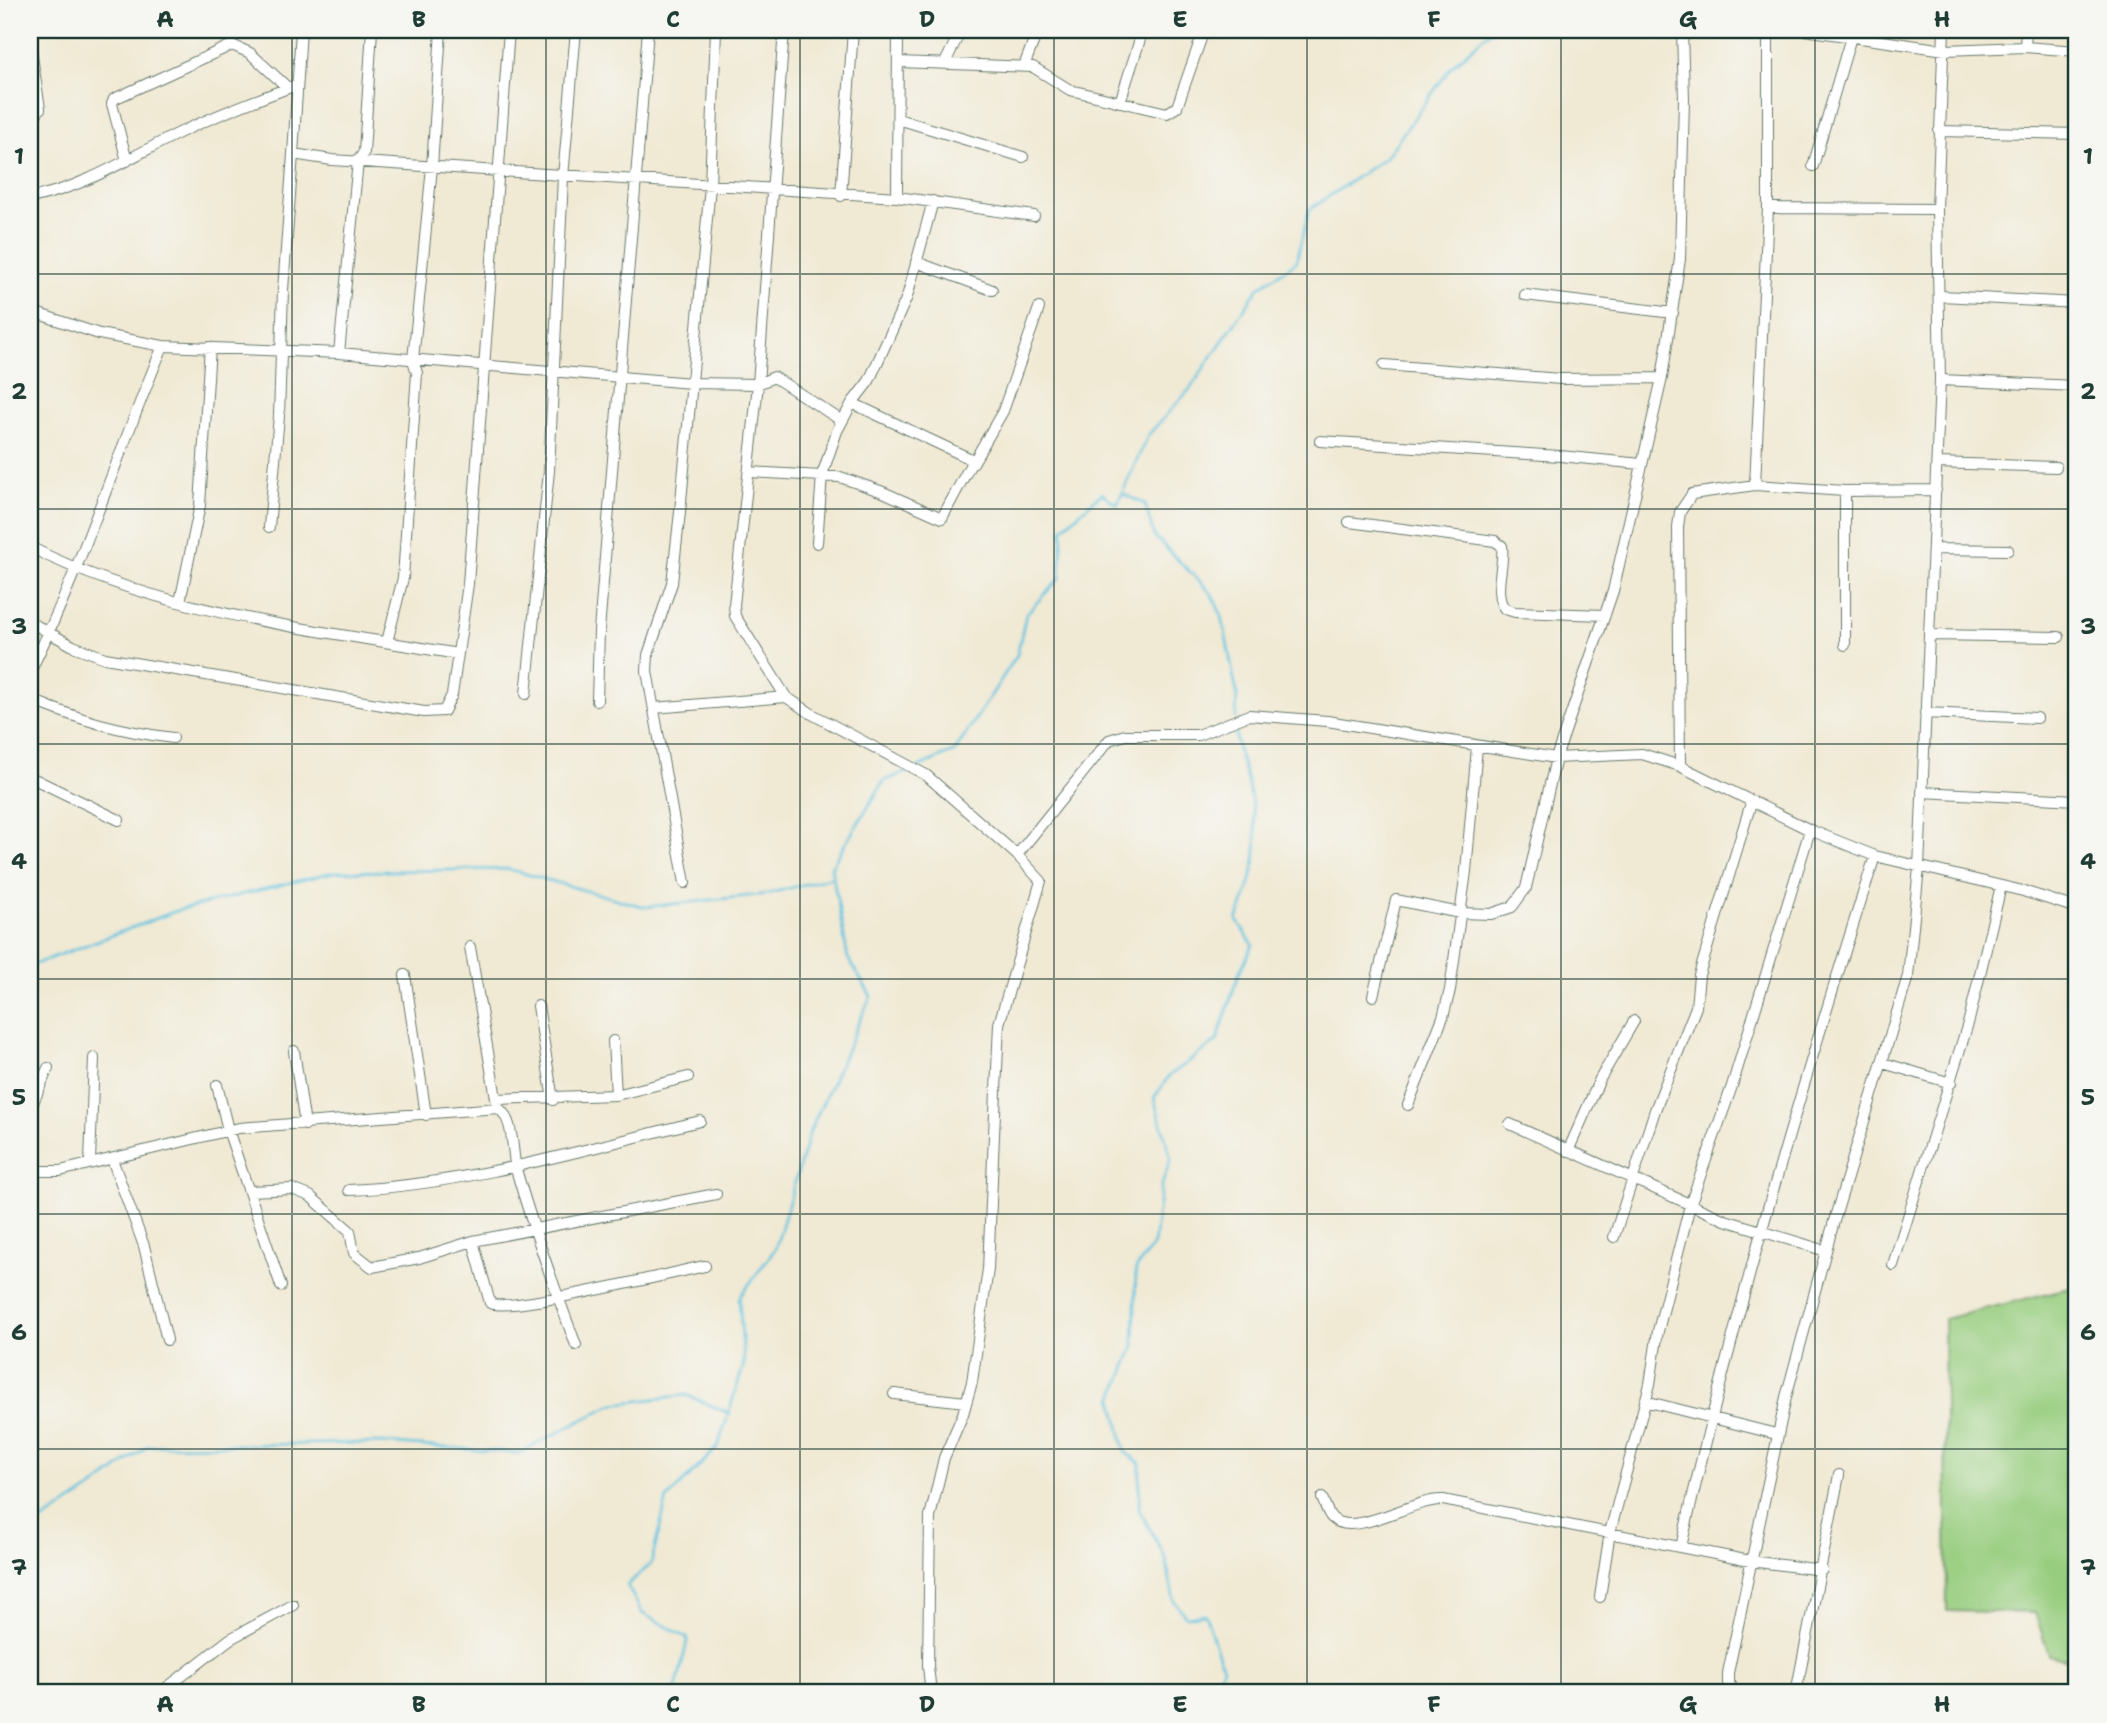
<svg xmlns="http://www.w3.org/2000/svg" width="2107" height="1723" viewBox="0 0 2107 1723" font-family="'Shantell Sans',sans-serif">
	<rect width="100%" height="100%" fill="#f6f6f2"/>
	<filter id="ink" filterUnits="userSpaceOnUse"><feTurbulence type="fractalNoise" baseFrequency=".0143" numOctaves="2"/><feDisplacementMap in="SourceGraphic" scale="14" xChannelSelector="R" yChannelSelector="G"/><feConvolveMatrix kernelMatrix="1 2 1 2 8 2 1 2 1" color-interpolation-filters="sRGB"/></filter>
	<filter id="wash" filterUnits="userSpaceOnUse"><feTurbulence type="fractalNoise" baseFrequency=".00686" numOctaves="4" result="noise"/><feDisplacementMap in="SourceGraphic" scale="28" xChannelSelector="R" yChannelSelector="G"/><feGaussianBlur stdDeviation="1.57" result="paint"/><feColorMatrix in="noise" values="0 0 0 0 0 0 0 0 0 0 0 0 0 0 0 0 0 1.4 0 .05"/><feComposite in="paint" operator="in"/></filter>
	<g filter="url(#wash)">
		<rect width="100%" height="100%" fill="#f0e9d3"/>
		<!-- green -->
		<path fill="#97cd7e" stroke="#5b8559" stroke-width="2" d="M2077 1286V1663L2049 1655 2035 1613 1947 1611 1944 1319Z"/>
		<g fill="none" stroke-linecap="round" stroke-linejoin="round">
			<!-- stream -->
			<path stroke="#62c3e0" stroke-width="2.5" d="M30 400 32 399
				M1123 494 1145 504 1154 536 1211 593 1222 616 1237 694 1236 718
				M918 767 955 751 1017 655 1026 614 1060 578 1063 528 1102 493 1117 505 1148 435 1190 389 1259 287 1296 262 1309 210 1386 157 1452 66 1491 30
				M30 966 179 910 334 872 508 869 645 907 767 894 833 877
				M30 1529 88 1491 148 1446 381 1443 519 1453 613 1404 686 1395 729 1413
				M675 1693 688 1638 642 1613 627 1585 651 1564 667 1499 718 1447 744 1364 739 1298 775 1249 810 1131 871 996 848 958 831 867 884 781 911 770
				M1211 1693 1223 1668 1205 1614 1186 1617 1174 1601 1166 1559 1139 1509 1140 1463 1125 1452 1113 1399 1134 1346 1136 1269 1154 1244 1161 1187 1171 1158 1154 1098 1169 1076 1217 1041 1239 973 1253 945 1237 920C1261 862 1261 837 1246 777 1240 755 1235 748 1236 724"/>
		</g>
	</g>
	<g filter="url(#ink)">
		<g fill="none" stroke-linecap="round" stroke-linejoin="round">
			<defs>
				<path id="minor" d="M301 30 293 154 332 160 897 197 898 30
					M784 30 758 384 734 605 735 616 786 697 812 714 926 775 1017 855 1041 881 999 1024 988 1269 972 1382 963 1414 944 1458 930 1517 928 1666 931 1693
					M1804 30 1945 50 2025 47 2077 51
					M30 43 40 109 30 123
					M2025 47 2026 30
					M898 62 1033 67 1070 90 1167 113 1177 107 1204 30
					M945 63 961 30
					M1024 66 1038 30
					M1120 102 1143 30
					M898 119 1023 157
					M1939 131 2077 134
					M127 161 112 104 114 99 232 45 250 53 288 88
					M1813 166 1853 30
					M841 196 853 30
					M897 197 1034 216
					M30 198C85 187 127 159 177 134 215 115 256 100 296 85
					M1768 208 1937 209
					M916 262 992 290
					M1525 295 1673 313
					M1941 296 2077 303
					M30 311 99 334 163 346 339 353 691 383 758 384 774 377 842 421
					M339 353 358 161 364 152 372 30
					M1384 365 1561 379 1662 378
					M1940 380 2077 386
					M1320 441 1560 456 1641 464
					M973 463 1003 411 1039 308
					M1937 463 2056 467
					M749 472 840 477 883 492 942 518 973 460 852 403
					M1755 485 1768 208V30
					M1349 522 1495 541 1502 546C1505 564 1492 594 1505 609L1515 612 1605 615
					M269 527 279 416 283 290 293 154
					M817 543 822 475 837 431 852 403 869 381 907 297 933 201
					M30 547C160 614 314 629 457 654
					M1933 549 2008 550
					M180 602 200 505 210 347
					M30 622 73 646 105 658 424 712 444 711 452 695 468 584 509 30
					M1929 635 2059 637
					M387 642 403 578 417 373 413 360 432 167 441 30
					M1845 645V491
					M30 672C82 566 117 454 163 346
					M526 694 549 471 563 177 576 30
					M30 699C79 720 119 731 173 738
					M597 701 599 631 648 30
					M654 708 786 697
					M1925 713 2037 718
					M1680 766 1678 527 1680 512 1692 494 1755 485 1845 491 1936 490
					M30 777 119 820
					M1922 792 2077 800
					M1017 855 1109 740 1125 735H1198L1249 715 1327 721 1556 758 1642 754 1680 766 1810 830 1875 856 2023 891 2077 908
					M685 883 647 671 648 655 672 583 680 512 710 186 716 30
					M470 947 497 1104
					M405 975 426 1115
					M1373 996 1396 900 1460 913 1491 914 1512 907 1526 888 1556 758 1613 591 1662 378 1680 259 1684 99 1682 30
					M538 1006 553 1100
					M613 1041 616 1095
					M294 1051 305 1125
					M1883 1063 1951 1083
					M217 1085 228 1130 281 1286
					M496 1099 616 1095 688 1077
					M1408 1105 1443 1017 1450 990 1466 871 1477 747
					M30 1110 48 1068
					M1510 1124 1725 1220 1826 1251
					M1568 1151 1600 1079 1634 1021
					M112 1159 144 1246 167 1340
					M90 1161 94 1058
					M30 1171H60L239 1128 498 1108C514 1118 512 1152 516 1169 533 1229 554 1287 576 1345
					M349 1190C467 1185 585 1149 700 1121
					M251 1191 292 1189 310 1196 350 1231 354 1253 372 1267 419 1258 473 1241 716 1194
					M1614 1237 1655 1110 1696 1007 1699 975 1751 803
					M473 1241 490 1303C505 1314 675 1272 705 1266
					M1893 1265 1969 1020 2001 886
					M894 1394 966 1402
					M1645 1401 1776 1434
					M1322 1498C1325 1504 1327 1513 1332 1518 1354 1539 1414 1498 1443 1500L1750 1561 1822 1570
					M1681 1547C1734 1313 1802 1084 1875 856
					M1600 1597 1610 1532 1650 1384 1658 1331 1690 1205 1732 1086 1810 830
					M160 1693 230 1639 293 1605
					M791 1693 797 1690 818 1693
					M1737 1693 1728 1683V1673L1786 1397 1836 1214 1908 976 1919 868 1940 380 1937 209 1944 30
					M1796 1693 1839 1475"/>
			</defs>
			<!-- minor casing -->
			<use href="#minor" stroke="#68796c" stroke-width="12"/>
			<!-- minor -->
			<use href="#minor" stroke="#fff" stroke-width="10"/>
		</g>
	</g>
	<!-- grid -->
	<path fill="none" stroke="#1f3d34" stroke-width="2" stroke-opacity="0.55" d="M292 30V1693M546 30V1693M800 30V1693M1054 30V1693M1307 30V1693M1561 30V1693M1815 30V1693M30 274H2077M30 509H2077M30 744H2077M30 979H2077M30 1214H2077M30 1449H2077"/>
	<!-- margin -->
	<rect width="2107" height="1723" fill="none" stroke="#f6f6f2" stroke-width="77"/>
	<rect x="38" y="38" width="2030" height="1646" fill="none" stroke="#1f3d34" stroke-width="2.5"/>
	<g font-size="23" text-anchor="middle" font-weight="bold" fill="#1f3d34">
		<text x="165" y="27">A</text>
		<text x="419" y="27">B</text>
		<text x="673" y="27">C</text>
		<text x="927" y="27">D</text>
		<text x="1180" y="27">E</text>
		<text x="1434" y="27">F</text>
		<text x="1688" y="27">G</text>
		<text x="1942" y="27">H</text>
		<text x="19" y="164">1</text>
		<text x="2088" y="164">1</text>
		<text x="19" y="399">2</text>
		<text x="2088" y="399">2</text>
		<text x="19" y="634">3</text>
		<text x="2088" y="634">3</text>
		<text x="19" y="869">4</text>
		<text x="2088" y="869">4</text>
		<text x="19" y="1105">5</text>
		<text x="2088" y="1105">5</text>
		<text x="19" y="1340">6</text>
		<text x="2088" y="1340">6</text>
		<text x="19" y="1575">7</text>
		<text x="2088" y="1575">7</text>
		<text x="165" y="1712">A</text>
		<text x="419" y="1712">B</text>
		<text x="673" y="1712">C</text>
		<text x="927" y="1712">D</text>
		<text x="1180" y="1712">E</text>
		<text x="1434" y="1712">F</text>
		<text x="1688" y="1712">G</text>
		<text x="1942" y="1712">H</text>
	</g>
</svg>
